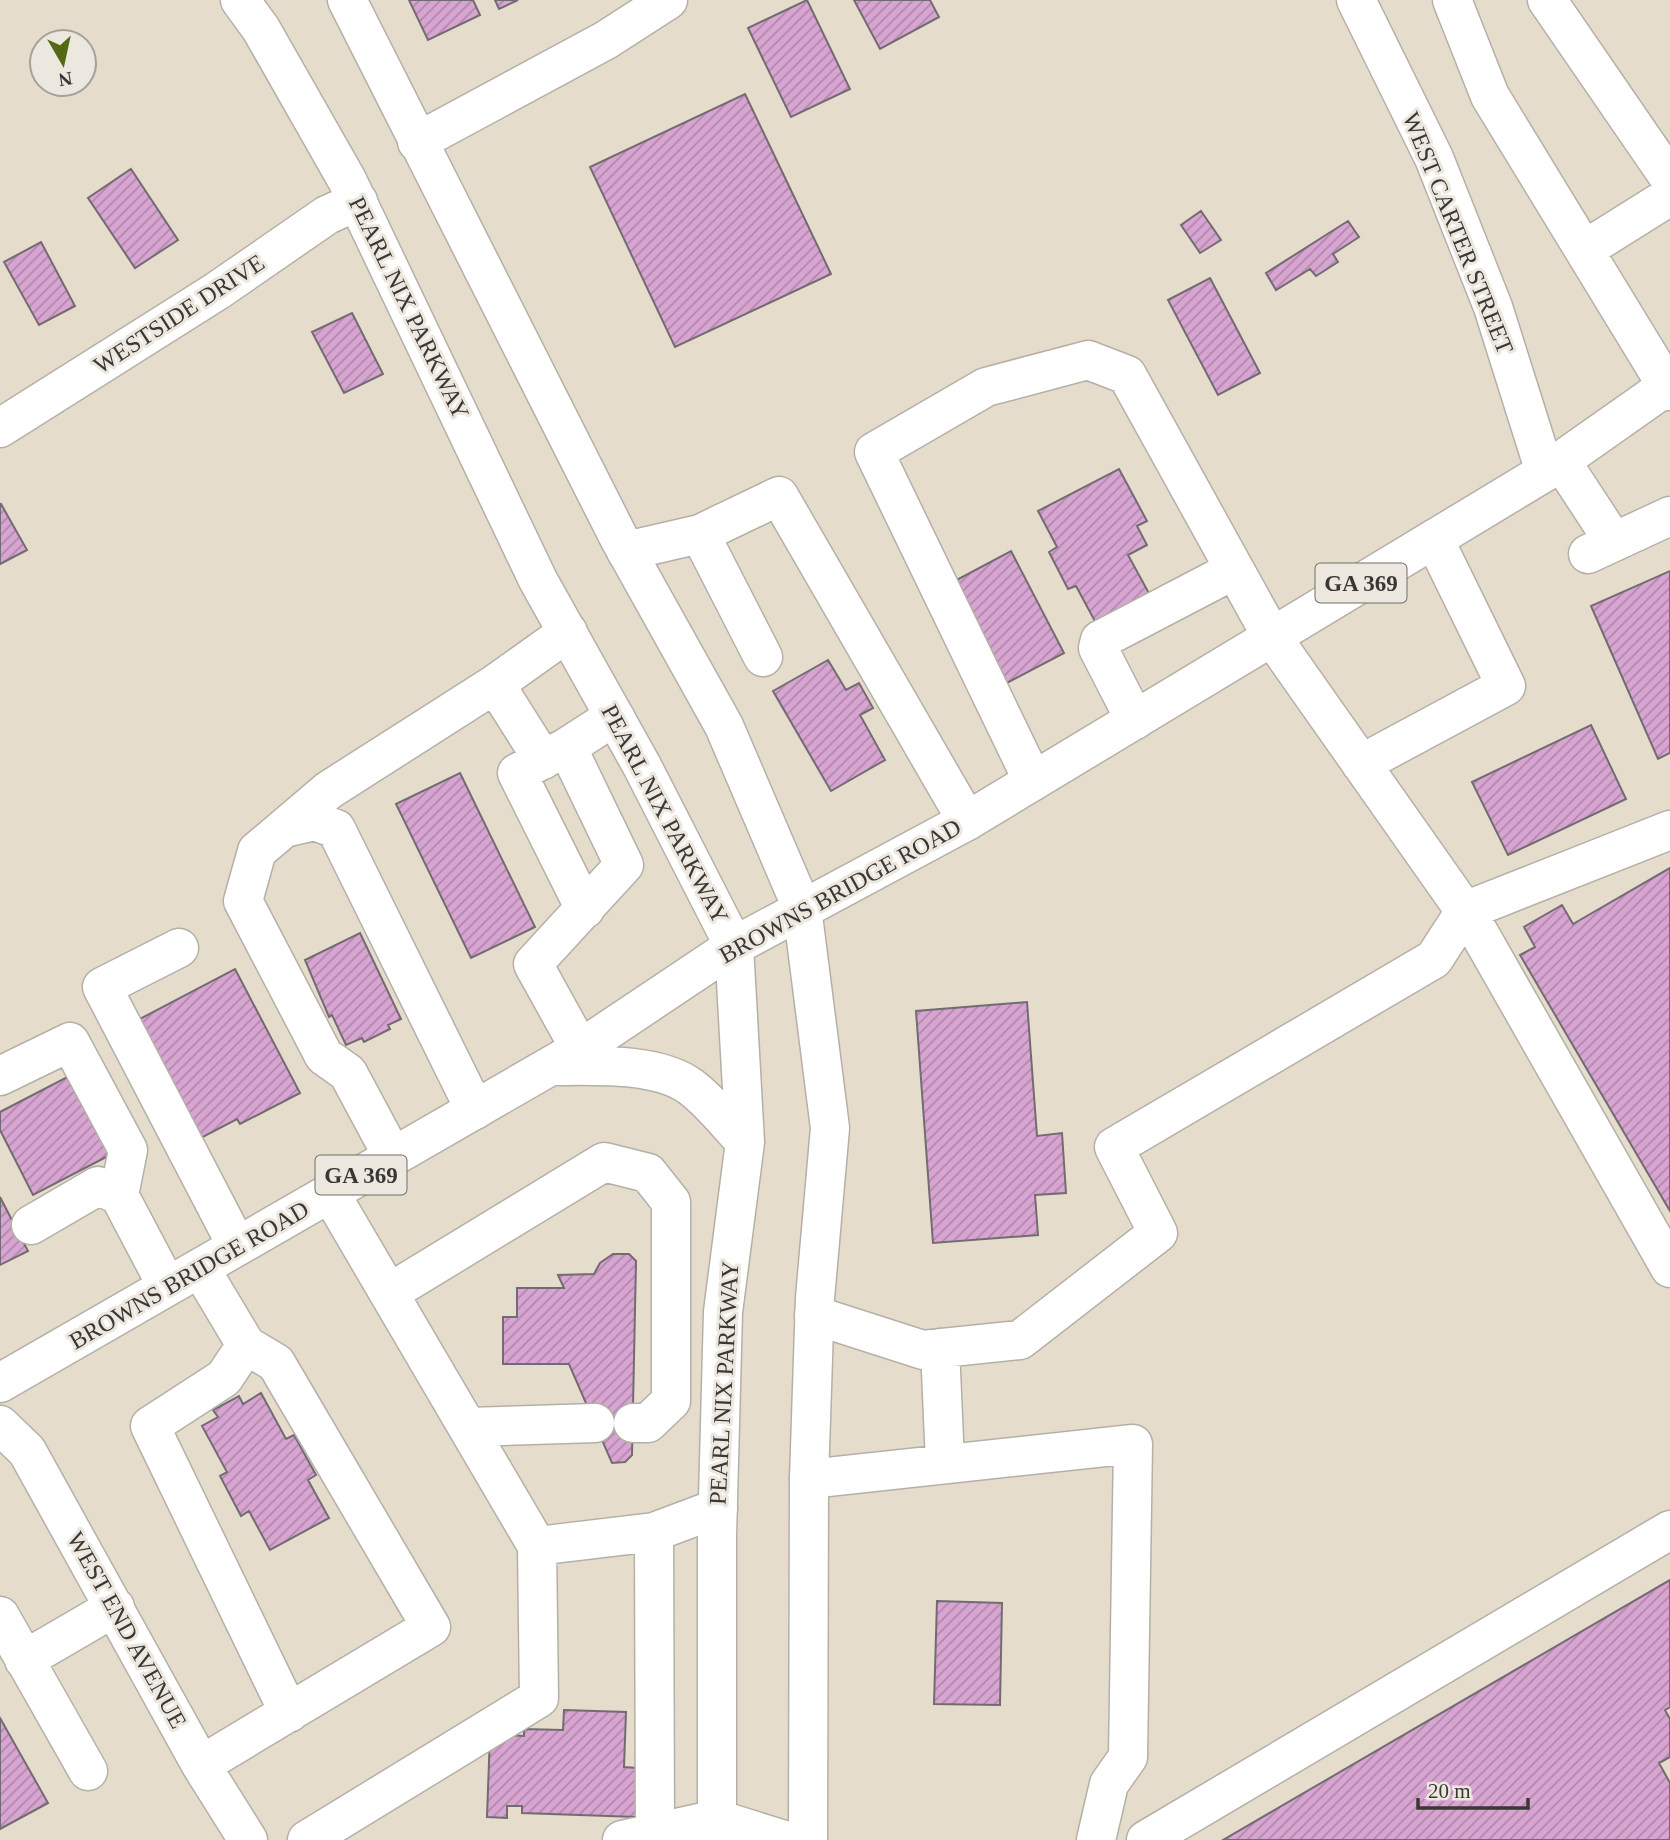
<svg xmlns="http://www.w3.org/2000/svg" width="1670" height="1840" viewBox="0 0 1670 1840" font-family="Georgia,serif">
	<defs>
		<pattern id="building-hatch" width="6" height="6" patternUnits="userSpaceOnUse" patternTransform="scale(1.75)"><rect width="6" height="6" fill="#d8a5d2"/><path d="M-1 1l2-2M0 6l6-6M5 7l2-2" fill="none" stroke="#b087ab"/></pattern>
	</defs>
	<rect width="100%" height="100%" fill="#ede8df"/>
	<!-- built -->
	<path fill="#e5dccc" fill-rule="evenodd" d="M0 0H1670V1840H0ZM42 42H84V84H42Z"/>
	<!-- building -->
	<path fill="url(#building-hatch)" stroke="#736b72" stroke-width="2" d="M409 0H473L480 15 428 40Z
		M495 0H518L499 9Z
		M807 0 850 89 791 117 748 28Z
		M854 0H930L939 17 880 49Z
		M745 94 831 274 675 347 590 167Z
		M131 169 178 240 135 268 88 198Z
		M1201 211 1221 240 1200 253 1181 225Z
		M1348 221 1359 237 1333 254 1338 262 1316 276 1310 269 1276 290 1266 273Z
		M41 242 75 306 39 325 4 262Z
		M1210 278 1260 373 1218 395 1168 300Z
		M352 313 383 374 344 393 312 332Z
		M1119 469 1147 521 1137 526 1147 545 1128 555 1151 597 1097 625 1076 586 1068 589 1049 552 1057 547 1038 511Z
		M1 504 27 550 0 564V505Z
		M1011 551 1064 653 1003 685 951 583Z
		M1670 571V753L1658 759 1591 606Z
		M828 660 846 690 859 683 873 708 860 715 885 760 831 791 773 691Z
		M1591 725 1626 799 1508 855 1472 782Z
		M460 773 535 927 471 958 396 804Z
		M1670 868V1211L1520 955 1535 947 1524 927 1562 905 1573 924Z
		M360 933 401 1019 388 1025 390 1029 364 1042 362 1038 346 1045 332 1015 329 1017 305 960Z
		M235 969 300 1093 240 1124 237 1119 199 1139 136 1021Z
		M1027 1002 1037 1136 1062 1133 1066 1193 1035 1195 1038 1235 933 1243 916 1011Z
		M73 1074 114 1153 33 1195 0 1130V1112Z
		M0 1197 28 1251 0 1265Z
		M613 1254H629L636 1261 632 1455 625 1462 612 1463 569 1364H503V1317H517V1288H564L558 1275 594 1274 600 1263Z
		M261 1393 286 1439 294 1435 316 1475 308 1480 329 1518 270 1550 249 1511 241 1516 220 1476 227 1472 202 1426 218 1417 213 1410 239 1396 243 1404Z
		M1670 1580V1707L1665 1710 1670 1719V1757L1659 1763 1670 1783V1840H1223Z
		M937 1601 1002 1603 1000 1705 934 1704Z
		M564 1710 626 1712 624 1767 637 1768 636 1817 522 1813V1806H507V1818L487 1817 490 1734 524 1736V1729L563 1730Z
		M0 1718 48 1803 0 1829Z"/>
	<g fill="none" stroke-linecap="round" stroke-linejoin="round">
		<defs>
			<path id="minor" d="M1356 0 1434 158 1493 307 1545 472
				M1452 0 1490 96 1670 391
				M1547 0 1670 179
				M417 142 606 40 668 0
				M1584 250 1670 196
				M0 428 217 291 327 215 358 201
				M1561 461 1614 542
				M700 534 763 657
				M626 551 700 534 779 496 967 821
				M1588 554 1670 516
				M495 684 543 760
				M1135 720 1098 648 1100 640 1234 570
				M567 747 624 865 533 964 580 1049
				M1361 764 1506 686 1434 539
				M1033 781 874 452 986 387 1088 360 1127 375 1272 637 1474 924 1670 1268
				M284 828 315 821 336 829 475 1110
				M585 909 517 773 567 747 601 725 616 719
				M179 948 102 987 237 1246
				M0 1076 70 1042 128 1150 119 1195 167 1286
				M393 1157 348 1073 324 1056 243 901 257 851 329 790 495 684 568 632
				M31 1225 98 1186 119 1195
				M200 1268 246 1345 276 1363 431 1627 201 1765
				M389 1293 604 1162 648 1173 671 1202V1401L648 1423H633
				M814 1315 923 1350 1020 1340 1158 1233 1114 1147 1434 959 1465 911 1670 830
				M246 1345 224 1378 150 1426 289 1713
				M940 1348 945 1463
				M0 1425 27 1451 201 1765 248 1840
				M468 1427 595 1423
				M809 1479 1133 1444 1128 1757 1109 1784 1096 1840
				M654 1532 718 1508
				M537 1546 654 1532 655 1832
				M0 1616 88 1771
				M24 1660 115 1607
				M307 1840 539 1698 537 1546 330 1193
				M622 1840 717 1819 784 1840
				M1146 1840 1670 1530"/>
			<path id="major" d="M240 0 261 29 347 180 538 580 642 766 734 946 745 1142 723 1312 717 1536V1840
				M347 0 619 538 724 726 802 908 830 1128 815 1298 809 1479 808 1840
				M552 1066C593 1066 657 1062 691 1087 711 1102 728 1124 745 1142
				M0 1383 580 1049 734 946 967 821 1545 472 1670 384"/>
		</defs>
		<!-- minor casing -->
		<use href="#minor" stroke="#b5b0a7" stroke-width="41"/>
		<!-- major casing -->
		<use href="#major" stroke="#b5b0a7" stroke-width="41"/>
		<!-- minor -->
		<use href="#minor" stroke="#fff" stroke-width="38"/>
		<!-- major -->
		<use href="#major" stroke="#fff" stroke-width="38"/>
	</g>
	<g text-anchor="middle" stroke-width="6" stroke-linejoin="round" paint-order="stroke">
		<!-- shield labels -->
		<g fill="#ede8df" stroke="#706d67" stroke-width="2">
			<rect x="1315.5" y="563.5" width="91" height="39" rx="5"/>
			<rect x="315.5" y="1155.5" width="91" height="39" rx="5"/>
		</g>
		<g font-size="23" font-weight="bold" fill="#3a3834">
			<text x="1361" y="591">GA 369</text>
			<text x="361" y="1183">GA 369</text>
		</g>
		<!-- street labels -->
		<g font-size="24" fill="#3a3834" stroke="#ede8df">
			<text transform="translate(1458 233) rotate(68)" y="8">WEST CARTER STREET</text>
			<text transform="translate(409 308) rotate(64)" y="8">PEARL NIX PARKWAY</text>
			<text transform="translate(179 314) rotate(-33)" y="8">WESTSIDE DRIVE</text>
			<text transform="translate(665 814) rotate(62)" y="8">PEARL NIX PARKWAY</text>
			<text transform="translate(840 891) rotate(-29)" y="8">BROWNS BRIDGE ROAD</text>
			<text transform="translate(189 1275) rotate(-30)" y="8">BROWNS BRIDGE ROAD</text>
			<text transform="translate(724 1383) rotate(-87)" y="8">PEARL NIX PARKWAY</text>
			<text transform="translate(127 1630) rotate(61)" y="8">WEST END AVENUE</text>
		</g>
	</g>
	<!-- north arrow -->
	<g transform="translate(63 63) rotate(171)"><circle r="33" fill="#ede8df" stroke="#a5a29b" stroke-width="2"/>
	<path d="M0-5L12 26L0 18L-12 26Z" fill="#556915"/>
	<text y="-10" font-size="19" font-weight="bold" text-anchor="middle" fill="#3a3834">N</text>
	</g>
	<!-- scale -->
	<path d="M1418 1798v10h110v-10" fill="none" stroke="#3a3834" stroke-width="3.5"/>
	<text x="1428" y="1798" font-size="21" fill="#3a3834" stroke="#ede8df" stroke-width="5" paint-order="stroke">20 m</text>
</svg>
